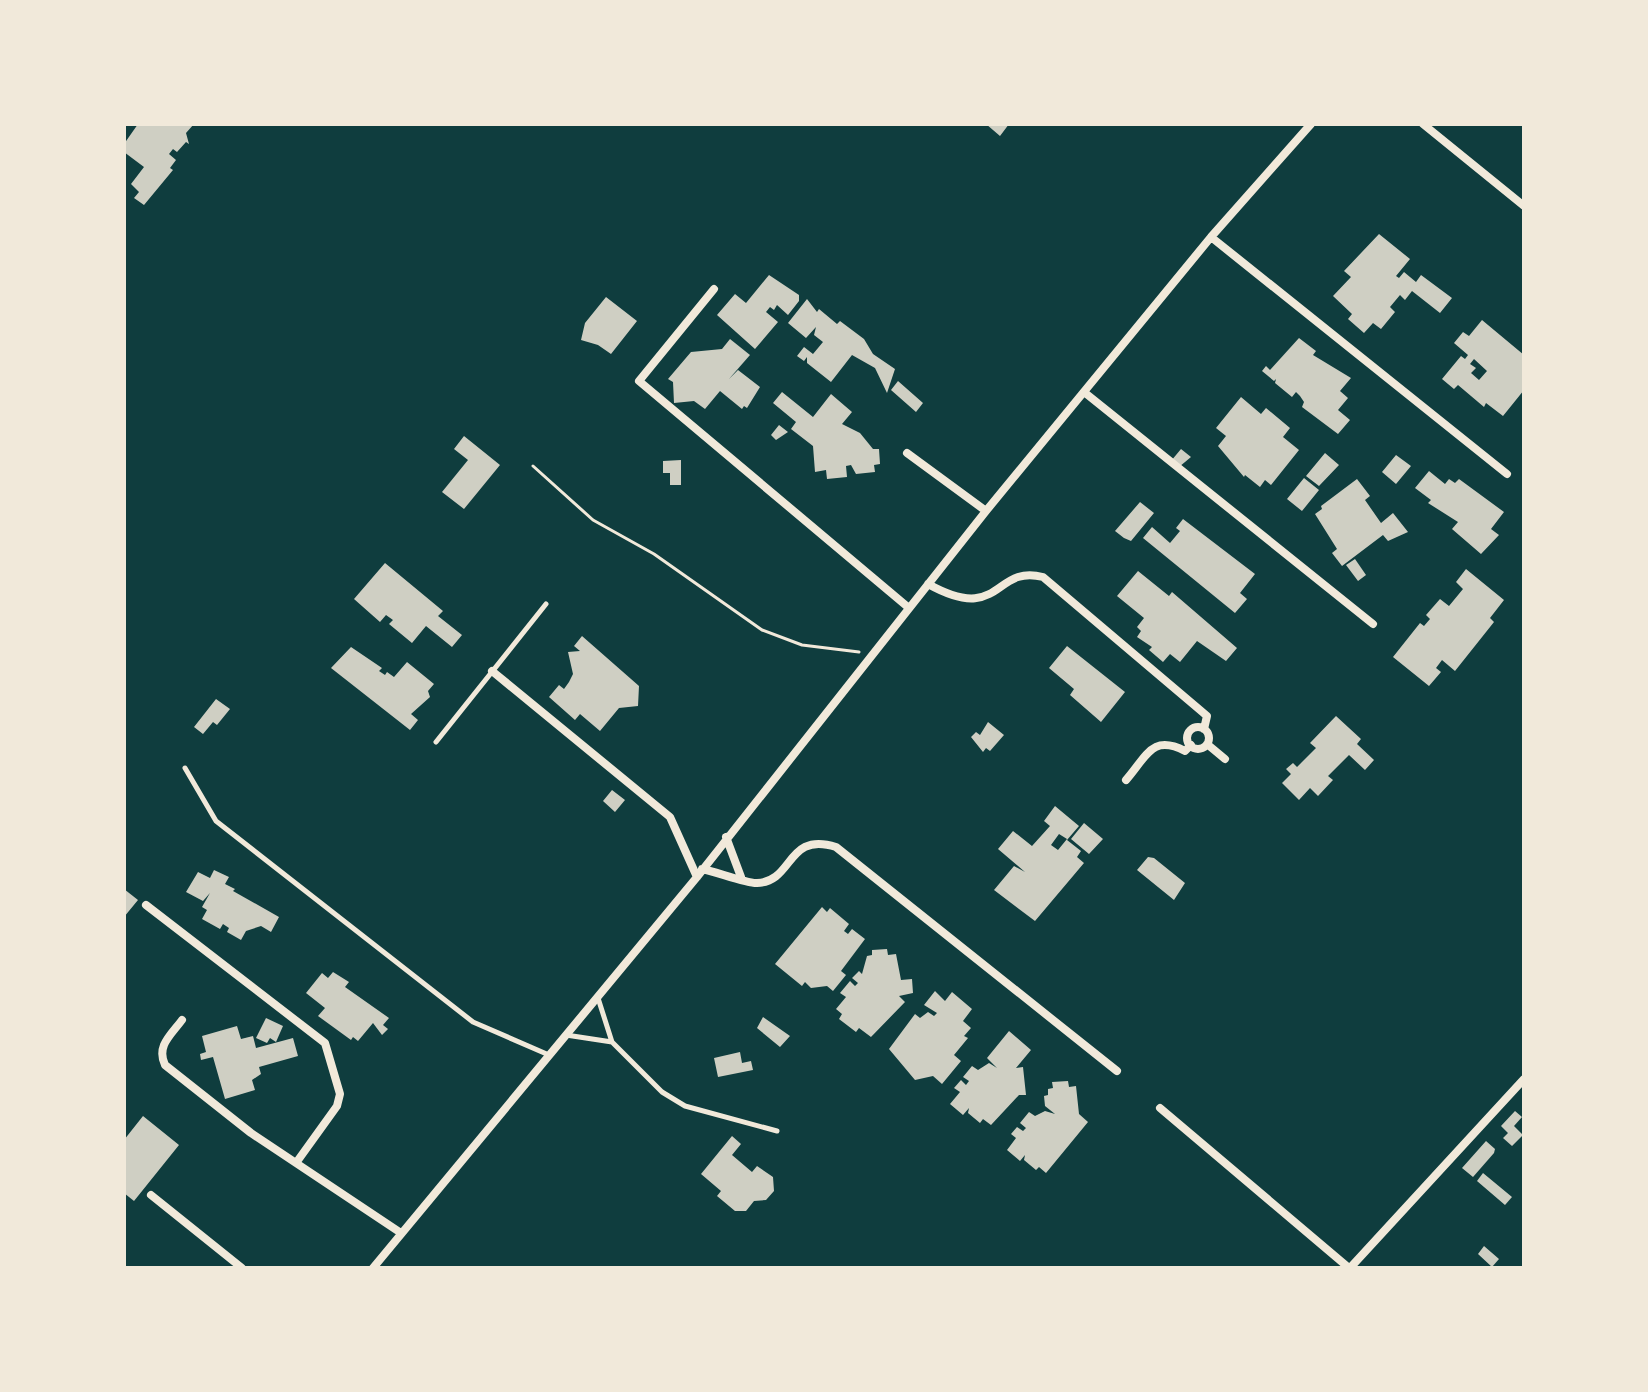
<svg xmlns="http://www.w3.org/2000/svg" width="1648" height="1392" viewBox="0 0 1648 1392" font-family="'Titillium Web',sans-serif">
	<rect width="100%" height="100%" fill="#0f3d3e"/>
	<!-- building -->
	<path fill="#cfcfc3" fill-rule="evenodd" d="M138 124H194L186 133 189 144 186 142 177 152 173 149 169 154 176 160 170 168 173 170 144 205 134 198 139 192 131 184 144 167 124 152V144Z
		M986 124H1009L1000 136Z
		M1379 234 1410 259 1396 276 1399 278 1404 272 1416 282 1421 275 1452 298 1440 313 1412 291 1405 300 1400 295 1390 307 1395 312 1381 329 1373 323 1364 333 1348 319 1352 314 1333 296 1351 277 1344 271Z
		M769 275 799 295V301L788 315 777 305 774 310 770 307 766 312 778 322 755 349 717 315 735 294 746 303Z
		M606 297 637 321 611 354 598 345 581 340 585 323Z
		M807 299 817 312 819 309 837 324 840 321 864 339 873 354 895 369 887 393 875 368 852 355 831 382 807 363V357L804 361 797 356 804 347 813 354 823 342 814 335 816 327 806 338 788 323Z
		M1482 320 1524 355V390L1503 416 1486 403 1484 407 1458 385 1454 389 1442 379 1461 356 1465 359 1468 355 1454 343 1463 332 1469 336ZM1474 359 1487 371 1479 380 1471 373 1476 368 1470 364Z
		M1299 338 1316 351 1313 355 1351 378 1340 391 1348 398 1338 410 1350 420 1338 434 1302 407 1304 402 1300 396 1296 392 1292 397 1275 383 1276 379 1274 381 1262 371 1266 366 1270 370Z
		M730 339 750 355 729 379 738 370 760 387 747 408 744 406 742 409 720 391 705 409 694 401 674 403 673 382 668 379 691 352 722 349Z
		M898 381 923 403 916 412 891 390Z
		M782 392 813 417 831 394 852 412 842 424 860 433 873 449H879L880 464 874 465 875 472 856 474 851 465 846 466 847 477 827 479 826 470 815 472 813 446 791 429 796 422 773 403Z
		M1241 397 1261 414 1266 408 1290 428 1283 437 1299 450 1271 485 1265 480 1260 487 1245 475 1244 477 1218 446 1226 436 1216 428Z
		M779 425 788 432 776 440 771 435Z
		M464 436 500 465 464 509 442 492 468 460 454 449Z
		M1181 449 1191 457 1179 467 1171 461Z
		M1325 453 1339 465 1319 486 1306 476Z
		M1396 455 1411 466 1396 484 1382 472Z
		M681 460V485H670V473H663V461Z
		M1429 471 1445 484 1449 479 1455 483 1459 479 1504 512 1491 529 1499 535 1481 554 1452 529 1458 522 1428 503 1431 500 1415 488Z
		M1304 478 1319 490 1302 511 1287 499Z
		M1357 479 1370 496 1365 500 1381 523 1393 513 1408 532 1388 541 1383 535 1342 566 1332 553 1337 549 1315 514 1322 509 1321 506Z
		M1140 502 1154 513 1131 541 1124 538 1115 531Z
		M1183 519 1255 574 1240 593 1247 599 1235 613 1143 538 1152 527 1170 543 1180 531 1176 528Z
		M1355 559 1366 575 1358 581 1346 565Z
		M385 563 443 611 438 616 462 635 452 647 426 626 412 643 389 624 393 620 386 615 380 622 354 599Z
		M1466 569 1504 600 1490 618 1494 622 1455 671 1442 660 1436 668 1441 672 1429 686 1393 657 1420 623 1424 626 1430 619 1426 615 1440 599 1449 606 1463 589 1456 582Z
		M1138 571 1169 596 1172 592 1237 648 1226 661 1197 641 1180 662 1170 654 1163 662 1149 650 1152 647 1137 637 1141 631 1137 627 1144 618 1117 596Z
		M582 636 639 686 638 706 619 708 600 731 580 714 575 720 549 697 559 685 564 689 569 682 573 674 568 652 580 651 574 646Z
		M1067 646 1125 692 1101 722 1070 695 1074 689 1049 668Z
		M351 647 382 668 379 671 385 675 387 672 394 677 407 662 434 684 428 691 430 697 411 714 418 720 410 730 331 668Z
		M216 699 230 709 217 725 213 722 203 734 194 727Z
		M1336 716 1361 739 1357 744 1374 760 1365 770 1349 755 1328 776 1333 780 1318 796 1310 788 1299 800 1282 783 1291 774 1286 769 1293 763 1297 767 1316 748 1310 743Z
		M988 722 1004 735 990 751 986 748 983 752 971 737 976 732 980 735Z
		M612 790 625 800 615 812 603 801Z
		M1055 806 1079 826 1067 840 1081 851 1077 857 1084 863 1035 921 994 890 1014 866 1025 872 998 849 1013 831 1032 846 1050 826 1044 821ZM1059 834 1067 839 1058 850 1051 845Z
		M1084 823 1103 839 1089 854 1071 839Z
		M1148 857 1154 858 1185 883 1174 900 1137 870Z
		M214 870 229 877 225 884 235 889 233 891 279 917 271 932 261 926 246 931 241 940 227 932 229 928 223 924 220 929 202 919 207 910 202 907 210 893 203 901 186 892 198 872 210 878Z
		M124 889 138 900 124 917Z
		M822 907 827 912 830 908 849 924 844 931 848 934 852 929 865 939 841 971 846 975 833 991 827 986 811 988 805 982 802 986 775 964Z
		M887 949 888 955 896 954 901 980 912 979 913 993 899 996 905 1002 871 1037 859 1028 856 1032 839 1019 842 1014 836 1009 846 997 840 993 850 981 855 986 858 983 852 978 859 971 862 974 867 956 872 955V950Z
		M333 972 349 982 345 987 389 1018 383 1025 388 1029 382 1035 373 1023 358 1041 353 1037 351 1040 318 1016 325 1008 306 993 322 973 328 978Z
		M935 991 945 1001 952 992 972 1009 963 1021 971 1028 964 1036 968 1038 954 1055 961 1061 942 1084 933 1076 915 1080 889 1049 915 1014 920 1018 928 1012 934 1016 937 1013 924 1005Z
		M763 1017 790 1036 780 1047 757 1028Z
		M266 1018 283 1026 276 1042 270 1038 267 1043 256 1038Z
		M237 1026 241 1039 253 1036 256 1048 293 1038 298 1056 259 1067 261 1074 252 1080 255 1090 225 1099 213 1057 201 1060 200 1054 206 1052 202 1036Z
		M1009 1031 1031 1050 1016 1068 1023 1067 1026 1095H1019L991 1125 983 1119 980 1123 968 1113 969 1108 963 1115 950 1104 960 1092 954 1088 961 1080 966 1085 969 1081 963 1077 972 1066 978 1070 989 1063 997 1068 987 1058Z
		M740 1052 742 1063 751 1061 753 1070 718 1077 714 1058Z
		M1068 1081 1069 1087 1076 1086 1079 1114 1088 1122 1046 1173 1039 1167 1036 1170 1024 1160 1025 1155 1020 1161 1007 1150 1016 1138 1011 1134 1017 1127 1023 1131 1026 1128 1020 1123 1029 1112 1035 1116 1045 1111 1055 1114 1045 1106 1044 1096 1048 1095V1089L1053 1088 1052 1082Z
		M1515 1111 1522 1117 1514 1126 1523 1135 1512 1146 1503 1138 1508 1133 1501 1126Z
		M143 1116 179 1145 134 1201 124 1193V1140Z
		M732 1136 741 1144 732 1155 752 1172 757 1166 773 1177 774 1191 766 1200 754 1201 746 1211H735L717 1196 721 1191 701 1174Z
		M1486 1141 1495 1149 1494 1153 1473 1177 1462 1168Z
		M1483 1173 1512 1197 1505 1205 1477 1181Z
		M1484 1246 1499 1259 1492 1267 1478 1254Z"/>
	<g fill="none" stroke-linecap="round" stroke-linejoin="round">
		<!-- path -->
		<path stroke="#f1e9da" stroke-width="3" d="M533 466 593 520 654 554 762 630 802 645 859 652"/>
		<!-- service -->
		<path stroke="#f1e9da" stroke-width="5" d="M436 742 546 604
			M185 768 216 821 473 1022 549 1055
			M598 998 612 1042 662 1092 685 1106 777 1131
			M566 1035 612 1042"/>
		<!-- minor -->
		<path stroke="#f1e9da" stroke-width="8" d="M1423 124 1524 206
			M1211 237 1507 474
			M714 289 639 381 909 608
			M1084 392 1373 624
			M907 453 986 511
			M928 584C1002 625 993 564 1043 577L1200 710 1207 716 1204 729
			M492 671 670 817 697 877
			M1187 738a11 11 0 1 1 22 0a11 11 0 1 1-22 0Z
			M1207 744 1225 759
			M1126 780C1147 756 1152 734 1185 751L1191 745
			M726 837 741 877
			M702 869C714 871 748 884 757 883 794 882 786 831 836 847L1117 1071
			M146 905 325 1043 340 1094 337 1106 296 1163
			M182 1020C171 1035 156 1046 165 1065L251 1133 401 1233
			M1160 1108 1349 1268
			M151 1195 242 1268
			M373 1268 697 877 986 511 1211 237 1311 124
			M1350 1268 1524 1079"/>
	</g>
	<!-- border -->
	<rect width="1648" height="1392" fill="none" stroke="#f1e9da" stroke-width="252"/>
</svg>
